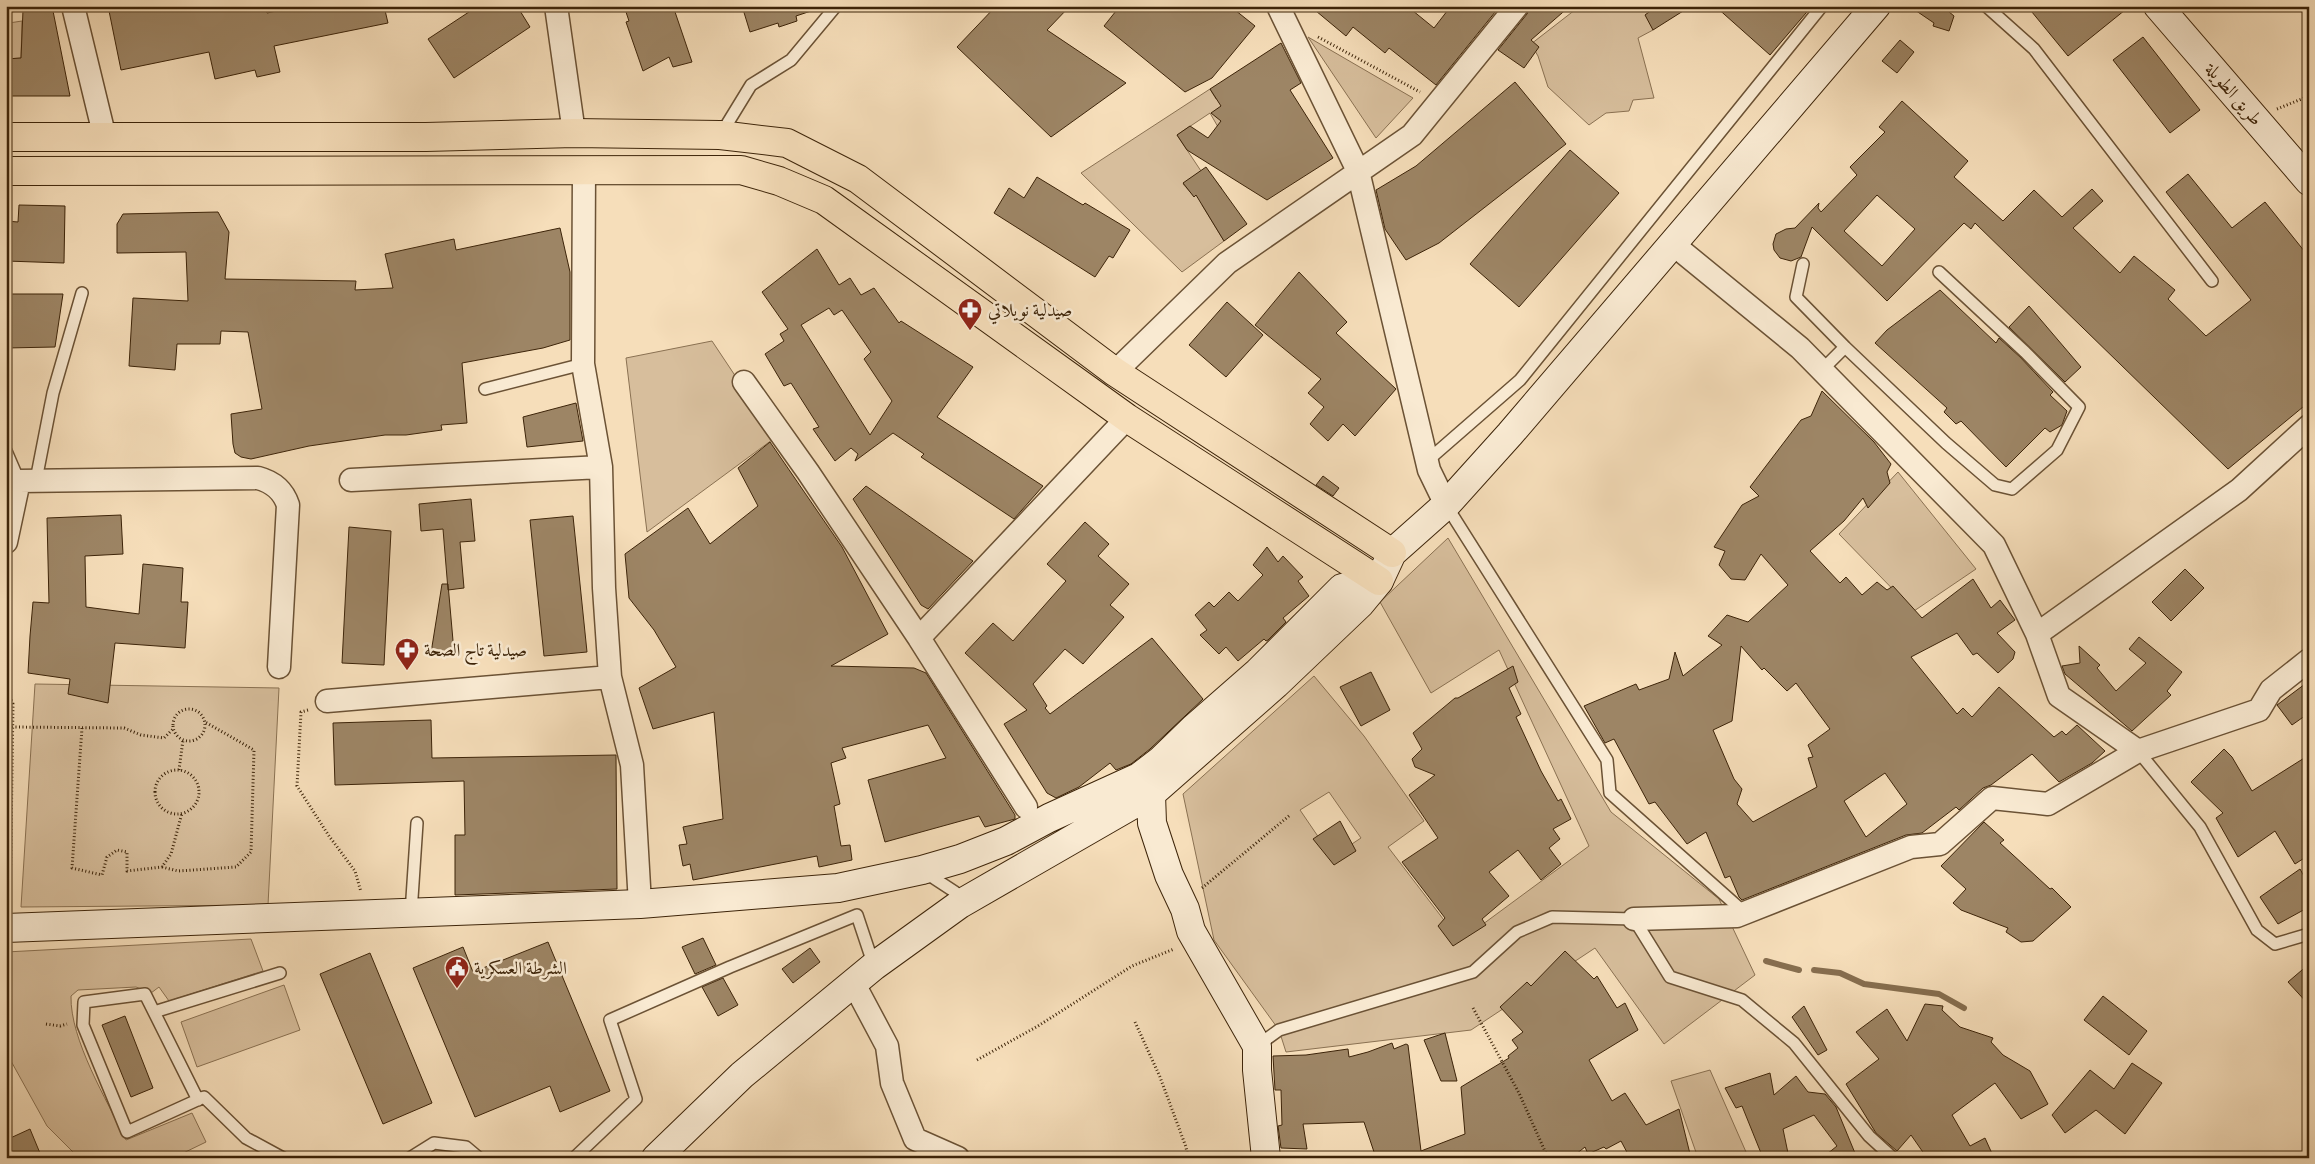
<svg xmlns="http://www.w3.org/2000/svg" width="2315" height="1164" viewBox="0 0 2315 1164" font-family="'Libre Bodoni',Amiri,serif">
	<rect width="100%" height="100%" fill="#f6deba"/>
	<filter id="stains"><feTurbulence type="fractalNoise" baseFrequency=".004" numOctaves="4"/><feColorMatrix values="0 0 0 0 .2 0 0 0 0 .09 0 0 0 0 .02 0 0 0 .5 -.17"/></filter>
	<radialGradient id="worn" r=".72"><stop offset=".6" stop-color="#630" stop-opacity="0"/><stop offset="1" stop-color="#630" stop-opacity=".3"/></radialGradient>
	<!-- green -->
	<path fill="#d7be9c" stroke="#8a7152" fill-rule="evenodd" d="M6 6H28V9L7 13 9 23 22 21 21 58 6 59Z
		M1580 6 1656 7 1653 30 1638 38 1654 98 1633 100 1629 111 1606 113 1589 125 1548 87 1538 56 1531 44Z
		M1308 37 1413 98 1376 138Z
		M1210 89 1216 99 1230 90 1222 134 1210 113 1177 135 1201 171 1183 184 1194 196 1215 180 1222 189 1202 205 1224 241 1182 272 1081 173Z
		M712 341 776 437 647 532 626 358Z
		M1898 472 1976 569 1914 611 1839 534Z
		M1448 538 1611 812 1719 899 1755 975 1664 1044 1595 948 1471 1030 1286 1052 1279 1030 1214 940 1183 794 1314 676 1364 736 1424 821 1388 847 1460 941 1589 846 1499 650 1431 693 1380 602ZM1329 792 1361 838 1332 857 1300 810Z
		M35 684 279 688 268 905 21 907Z
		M251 939 263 971 169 1001 159 987 151 993 136 987 78 990 71 996C70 1040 107 1100 126 1140L192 1113 206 1142 173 1158H79L47 1126 6 1052V952Z
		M284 985 300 1030 197 1067 181 1022Z
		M1710 1070 1746 1152 1748 1158H1698L1671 1081Z"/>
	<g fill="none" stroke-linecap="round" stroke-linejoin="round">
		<!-- stream -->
		<path stroke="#866e4f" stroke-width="6" d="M1766 961 1799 970
			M1814 970 1840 973 1864 984 1939 994 1964 1008"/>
	</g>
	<!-- building -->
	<path fill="#9d8565" stroke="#3d2409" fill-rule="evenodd" d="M28 6H52L70 96H6V59L21 58 23 10 28 9Z
		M108 6H223L224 11 243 6H265L267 13 300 6H384L388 23 274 46 280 72 257 77 255 70 215 79 209 52 121 70Z
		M478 6H517L530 27 454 78 428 39Z
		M624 6H673L692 62 673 67 669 57 643 71 626 22 629 21Z
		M742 6H817V9L796 16 797 21 779 27 778 23 750 32Z
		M996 6H1070L1047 30 1126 83 1051 137 957 47Z
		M1120 6H1230L1255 26 1212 78 1185 92 1104 26Z
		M1310 6H1407L1434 28 1451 6H1500L1436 85 1389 48 1385 53 1353 27 1346 36Z
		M1530 6H1570L1531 40 1539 47 1524 68 1498 50 1527 14Z
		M1657 6H1691L1653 30 1645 15Z
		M1715 6H1812L1770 55Z
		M1909 6H1942L1954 16 1949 31 1933 26 1934 23Z
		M2027 6H2130L2068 56Z
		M2143 37 2200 110 2170 133 2113 60Z
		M1900 40 1914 52 1897 73 1882 61Z
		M1281 43 1301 83 1290 90 1333 158 1267 200 1187 150 1177 135 1190 126 1208 138 1221 121 1211 113 1221 106 1210 89Z
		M1515 82 1566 144 1439 243 1406 260 1385 229 1376 190 1416 166Z
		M1902 101 1968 161 1954 177 2003 221 2034 190 2062 217 2092 189 2103 201 2073 228 2120 273 2134 256 2175 290 2168 299 2206 336 2251 300 2166 192 2188 174 2232 228 2265 202 2309 257V402L2228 469 1975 223 1971 229 1964 223 1887 301 1812 227 1801 257 1791 261 1780 258 1774 250 1773 244 1776 234 1786 229 1795 228 1819 203 1818 208 1821 212 1857 175 1850 167 1885 132 1879 127ZM1877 195 1915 229 1882 266 1844 231Z
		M1570 150 1619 193 1519 307 1470 264Z
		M1206 167 1247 224 1224 241 1196 195 1194 197 1183 183Z
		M1037 177 1083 205 1085 203 1130 230 1113 258 1109 256 1095 277 994 213 1009 188 1024 198Z
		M19 205 65 206 64 263 6 261V221L18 222Z
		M218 212 229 232 225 279 356 281 355 290 393 288 385 254 454 239 456 250 560 228 570 272V340L543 348 462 363 467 423 441 425 442 430 406 435H385L309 446 251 459 241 457 235 453 233 444 231 414 262 409 248 332 221 331 220 344H177L175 370 129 366 133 298 188 301 186 252 117 253V224L123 214Z
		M817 249 839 285 850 278 861 295 874 288 899 323 901 321 973 367 937 417 1043 486 1014 519 921 457 924 454 893 433 855 461 858 454 851 448 835 461 813 429 819 427 791 383 784 386 765 354 784 341 780 334 788 329 762 292ZM829 308 834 315 842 310 871 352 864 359 892 401 870 435 801 325Z
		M1299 272 1347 322 1336 333 1396 389 1355 436 1343 424 1328 441 1310 424 1324 407 1308 393 1321 379 1255 325Z
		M1940 290 1996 343 1999 338 2020 357 2053 392 2050 395 2067 411 2062 425 2050 432 2045 428 2006 467 1961 421 1956 424 1944 412 1947 408 1875 343 1887 330Z
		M6 294H63L55 347 6 348Z
		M1227 302 1263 335 1226 377 1189 345Z
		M2029 306 2081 367 2065 382 2009 327Z
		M1822 391 1874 442 1891 464 1887 472 1890 483 1868 508 1863 498 1844 521 1810 551 1840 583 1846 577 1862 595 1877 582 1887 590 1893 586 1922 618 1973 579 1991 608 2000 600 2015 620 1997 633 2015 652 2013 659 1998 673 1977 653 1973 655 1957 633 1911 657 1957 714 1963 708 1972 717 1999 687 2054 737 2062 731 2066 735 2077 725 2105 751 2092 763 2059 782 2032 754 1991 785 1983 788 1959 810 1956 807 1922 833 1906 835 1742 900 1739 897 1730 876 1725 878 1706 832 1687 844 1655 802 1649 804 1614 739 1605 743 1584 706 1636 684 1639 690 1669 679 1675 652 1683 676 1722 645 1708 636 1727 615 1748 622 1788 585 1761 554 1745 580 1731 579 1719 565 1725 551 1714 547 1742 505 1759 496 1750 487 1801 420 1811 416ZM1741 646 1762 670 1764 668 1787 691 1796 683 1830 729 1808 745 1813 757 1808 758 1817 787 1753 822 1737 804 1742 789 1734 779 1713 730 1732 721ZM1885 773 1907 804 1866 837 1844 801Z
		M576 403 583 441 527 447 523 417Z
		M770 442 842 547 888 634 831 666 914 668 926 673 1015 815V819L985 827 979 816 885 842 868 780 946 758 928 725 842 748 846 758 831 763 840 804 834 806 841 846 850 845 852 860 819 867 817 856 693 880 690 864 683 866 679 845 687 844 683 827 723 819 714 712 653 729 639 688 676 667 654 630 629 598 625 554 688 508 710 544 758 506 738 468Z
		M1323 476 1339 488 1333 496 1316 485Z
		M866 486 973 561 928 609 921 605 853 499Z
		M471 499 475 541 460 542 464 588 448 590 443 529 421 531 419 504Z
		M121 515 123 554 85 556 86 607 139 614 143 564 183 568 181 602H188L185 648 115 643 108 703 68 694 70 679 28 673 30 636 33 602 49 603 47 518Z
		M573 516 587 652 544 656 530 520Z
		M1085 522 1109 544 1098 556 1129 584 1110 605 1124 617 1083 664 1065 649 1033 684 1047 706 1045 708 1050 714 1152 638 1203 699 1150 749 1131 764 1116 770 1110 763 1079 787 1056 798 1047 793 1004 724 1027 710 965 653 993 623 1013 641 1066 581 1047 564Z
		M349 527 391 531 384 665 342 663Z
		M1267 547 1278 562 1283 556 1303 577 1298 581 1309 596 1283 618 1286 622 1268 640 1266 641 1264 639 1238 661 1226 647 1219 654 1200 635 1207 630 1195 615 1209 602 1214 607 1229 592 1238 601 1263 575 1253 565Z
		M2185 569 2204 588 2171 621 2152 602Z
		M442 584H448L454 652 431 653Z
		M2139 637 2182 672 2167 691 2171 695 2132 731 2065 674 2062 666 2080 663 2079 646 2100 665 2097 668 2116 691 2146 663 2129 649Z
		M1513 666 1518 682 1509 688 1521 714 1516 717 1541 771 1558 801 1561 799 1571 819 1553 829 1560 839 1549 848 1561 864 1541 880 1518 850 1489 872 1509 896 1482 919 1486 925 1453 946 1438 926 1445 918 1402 862 1438 838 1409 795 1435 775 1415 767 1412 759 1422 749 1413 733 1455 698H1458Z
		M1371 672 1390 710 1361 726 1340 687Z
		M2309 681V713L2292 725 2277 705Z
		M431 720 432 758 616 755 617 889 455 895V835H465L464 781 335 785 333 723Z
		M2224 749 2232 757 2252 791 2309 755V855L2295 864 2275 831 2238 857 2216 818 2223 813 2191 782Z
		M1340 821 1356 851 1334 865 1313 839Z
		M1984 822 2004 840 2000 843 2050 889 2052 888 2071 907 2033 941 2021 942 2006 932 2008 928 1961 910 1953 903 1966 889 1941 866Z
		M2300 869 2309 885V907L2278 924 2260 897Z
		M703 938 716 965 695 974 682 947Z
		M548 942 610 1091 560 1112 550 1086 475 1117 413 968 463 947 473 972Z
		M810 948 820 962 793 983 782 969Z
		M1565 951 1594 979 1597 976 1617 1008 1625 1003 1638 1030 1589 1060 1612 1101 1625 1093 1646 1125 1679 1109 1691 1158H1659L1658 1153 1630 1158 1621 1141 1606 1149 1604 1147 1588 1154 1585 1147 1571 1158H1376L1364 1122 1303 1124 1307 1149 1281 1148 1278 1126 1282 1125 1281 1090H1275L1273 1056 1306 1055 1348 1049 1349 1057 1368 1052 1392 1043 1394 1049 1406 1044 1408 1045 1421 1151 1465 1134 1461 1087 1509 1058 1508 1056 1518 1048 1512 1040 1523 1032 1500 1007 1527 982 1531 986Z
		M370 953 432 1103 383 1124 320 974Z
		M2309 964V1005L2288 982Z
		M723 978 738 1005 718 1016 702 987Z
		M2103 996 2147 1031 2129 1055 2084 1020Z
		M1925 1004 1943 1006 1942 1010 1960 1027 1993 1038 1991 1042 2003 1055 2030 1071 2048 1104 2021 1119 1995 1083 1952 1115 1970 1146 1985 1138 1994 1158H1927L1911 1135 1897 1151 1876 1133 1846 1084 1879 1059 1856 1032 1887 1009 1907 1041Z
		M1804 1006 1827 1050 1818 1055 1792 1017Z
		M125 1016 153 1088 131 1097 102 1025Z
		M1445 1033 1457 1081H1441L1424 1040Z
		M2132 1063 2162 1083 2125 1134 2096 1110 2065 1133 2052 1115 2090 1070 2114 1089Z
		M1770 1073 1774 1095 1796 1076 1808 1092 1825 1094 1836 1107 1857 1158H1822L1837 1146 1814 1115 1783 1129 1789 1158H1763L1742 1106 1736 1108 1725 1088Z
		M30 1129 42 1158H6V1140Z"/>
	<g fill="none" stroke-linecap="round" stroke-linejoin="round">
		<defs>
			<path id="lane" d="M1986 6 2034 49 2212 281
				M721 134 751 85 791 60 836 6
				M1803 264 1796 297 1845 347 1822 370
				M1845 347 1946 443 1995 485 2012 489 2057 450 2079 407 2025 352 1939 272
				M485 389 583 364
				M6 451 19 481
				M1427 461 1520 380 1822 6
				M36 480 53 393 82 293
				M1446 505 1607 760 1610 793 1745 913
				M2138 751 2200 827 2257 930 2275 944 2309 934
				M926 873 955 892 960 904
				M411 913 417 823
				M154 1012 280 973
				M1257 1046 1279 1030 1473 972 1517 932 1552 917 1634 919 1670 977 1742 1000 1794 1043 1869 1136 1893 1158
				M198 1100 145 994 84 1002 83 1025 127 1132 204 1097 246 1138 283 1158
				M410 1158 434 1143 466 1147 479 1158
				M574 1158 636 1099 610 1020 730 967 857 915 874 966"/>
			<path id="street" d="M73 6 105 138
				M556 6 574 133
				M1278 6 1358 171 1429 470 1446 505
				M584 171 583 364 601 467 604 588 610 677 632 765 640 904
				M1674 245 1800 348 1994 545 2037 634 2239 490 2309 426
				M1115 372 1227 263 1412 135 1517 6
				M744 382 808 472 919 638 1026 807
				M351 480 601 467
				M6 542 19 481 258 478C273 482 283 490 288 505L279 667
				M2037 634 2059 696 2138 751
				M919 638 1127 418
				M327 701 610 677
				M1634 919 1737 916 1911 847 1940 844 1992 798 2048 804 2138 751 2259 710 2271 690 2309 660
				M854 984 887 1046 892 1083 915 1139 958 1158"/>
			<path id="secondary" d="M2158 6 2309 181
				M1151 794 1152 823 1169 875 1185 909 1191 931 1257 1046V1070L1266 1158
				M6 928 640 904 838 888 922 870 960 859 1006 841 1049 818 1139 777 1160 761 1194 728 1258 672 1342 588 1379 581
				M656 1158 742 1075 874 966 960 904 1151 794 1276 684 1360 604 1379 581 1392 553 1446 505 1510 434 1876 6"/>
			<path id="primary" d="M6 137H426L574 133 720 135 787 143 858 179 1115 372 1392 553
				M6 171 741 170 779 181 824 200 1127 418 1379 581"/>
		</defs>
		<!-- lane casing -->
		<use href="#lane" stroke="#6b5235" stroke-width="14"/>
		<!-- street casing -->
		<use href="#street" stroke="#6b5235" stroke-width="25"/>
		<!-- secondary casing -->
		<use href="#secondary" stroke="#3d2409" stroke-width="30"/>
		<!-- primary casing -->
		<use href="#primary" stroke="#3d2409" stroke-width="30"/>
		<!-- path -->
		<path stroke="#3d2409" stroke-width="3" stroke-dasharray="1 2.5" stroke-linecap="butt" d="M1318 37 1420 92
			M2277 109 2309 96
			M6 687 13 704 10 906
			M173 725a16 16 0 1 1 32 0a16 16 0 1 1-32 0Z
			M308 710 301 712 297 786 329 836 355 871 361 892
			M12 727 124 728 141 735 164 738 173 729
			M82 728 72 868 102 875 107 857 117 850 127 852V871L162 867 171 854 182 813
			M179 770 183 740
			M155 792a22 22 0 1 1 44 0a22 22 0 1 1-44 0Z
			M162 867 178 871 236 867 251 852 254 750 205 722
			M1202 888 1290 815
			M1473 1008 1519 1093 1548 1158
			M1135 1022 1160 1077 1186 1147 1188 1158
			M46 1024 60 1026 67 1024
			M977 1060 1038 1026 1132 966 1174 949"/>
		<!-- lane -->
		<use href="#lane" stroke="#f9ead2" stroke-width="11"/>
		<!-- street -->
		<use href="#street" stroke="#f9ead2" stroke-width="22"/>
		<!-- secondary -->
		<use href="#secondary" stroke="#f9ead2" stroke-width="28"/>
		<!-- primary -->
		<use href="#primary" stroke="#f6deba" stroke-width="28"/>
	</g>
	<!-- icons -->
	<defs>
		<symbol id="pharmacy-pin" viewBox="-11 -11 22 30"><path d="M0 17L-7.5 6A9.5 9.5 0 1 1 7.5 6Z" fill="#8f2418" stroke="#f9ead2"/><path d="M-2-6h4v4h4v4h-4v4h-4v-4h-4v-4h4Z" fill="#fff"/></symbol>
		<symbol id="civic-pin" viewBox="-11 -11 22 30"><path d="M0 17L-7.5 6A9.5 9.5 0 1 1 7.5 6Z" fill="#8f2418" stroke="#f9ead2"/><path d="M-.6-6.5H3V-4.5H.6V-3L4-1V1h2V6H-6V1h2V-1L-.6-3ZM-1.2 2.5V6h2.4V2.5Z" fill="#fff"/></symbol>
	</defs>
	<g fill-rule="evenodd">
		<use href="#pharmacy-pin" x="956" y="296" width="28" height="38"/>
		<use href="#pharmacy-pin" x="393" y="636" width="28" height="38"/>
		<use href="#civic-pin" x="443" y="954" width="28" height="38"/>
	</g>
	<g text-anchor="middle" stroke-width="5" stroke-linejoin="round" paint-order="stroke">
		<!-- street labels -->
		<g font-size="18" fill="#3d2409" stroke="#f9ead2">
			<text transform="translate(2234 94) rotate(49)" y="6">طريق الطويلة</text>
		</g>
		<!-- poi labels -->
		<g font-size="18" fill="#3d2409" stroke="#f9ead2" text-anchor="start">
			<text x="988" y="316">صيدلية نويلاتي</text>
			<text x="424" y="656">صيدلية تاج الصحة</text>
			<text x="474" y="974">الشرطة العسكرية</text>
		</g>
	</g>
	<!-- margin -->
	<rect width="2315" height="1164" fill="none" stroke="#f6deba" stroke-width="25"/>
	<rect x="8" y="8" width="2300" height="1149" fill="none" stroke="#3d2409" stroke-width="2.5"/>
	<rect x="12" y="12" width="2290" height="1139" fill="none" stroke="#3d2409"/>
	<rect width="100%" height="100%" filter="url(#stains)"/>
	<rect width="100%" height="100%" fill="url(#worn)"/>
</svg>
